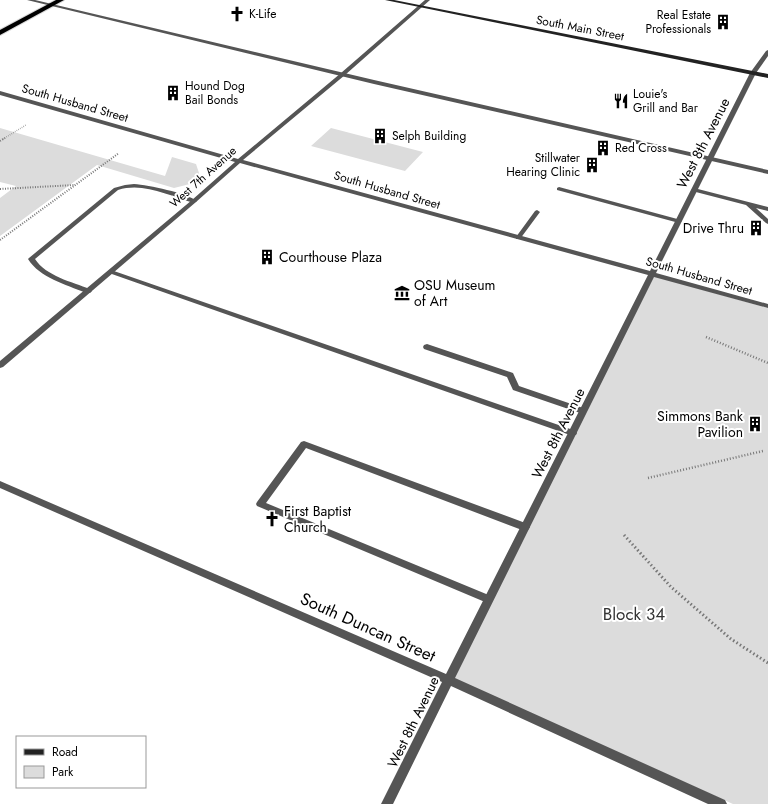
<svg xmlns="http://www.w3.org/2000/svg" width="768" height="804" viewBox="0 0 768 804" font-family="Jost,sans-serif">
	<rect width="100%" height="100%" fill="#fff"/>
	<!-- green -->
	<path fill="#dcdcdc" d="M0 128 165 176 172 157 196 164 199 173 198 177 190 184 174 188 97 165 0 236V198L16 186 0 182Z
		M331 128 423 152 405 171 311 146Z
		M654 276 768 308V804H733L452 678Z"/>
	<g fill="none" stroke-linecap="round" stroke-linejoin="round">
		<defs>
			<path id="highway" d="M56 0H64L0 35V30Z"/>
		</defs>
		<!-- highway casing -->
		<use href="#highway" stroke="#dbdbdb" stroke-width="2"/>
		<!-- path-far3 -->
		<path stroke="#777" stroke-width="1.5" stroke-dasharray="0.5 1.5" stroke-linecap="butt" d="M3 139 26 125"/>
		<!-- path-far2 -->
		<path stroke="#777" stroke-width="2" stroke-dasharray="1 1.5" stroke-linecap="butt" d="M0 141 5 138
			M0 189 75 185
			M0 240 119 153"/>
		<!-- path-far1 -->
		<path stroke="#777" stroke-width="2.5" stroke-dasharray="1 2" stroke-linecap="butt" d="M706 337 768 363
			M648 478 763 451"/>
		<!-- path -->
		<path stroke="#777" stroke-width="3" stroke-dasharray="1.5 2.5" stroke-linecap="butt" d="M624 535 671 587 731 639 768 663"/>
		<!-- lane -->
		<path fill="#555" fill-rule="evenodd" d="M27 0H35L374 80 768 170V174L374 84Z
			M134 184C149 185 186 193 197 201L194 203C169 196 144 182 118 190L35 259C46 276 72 282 90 289L92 291 90 293H86C65 284 40 278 28 259L29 258 114 188 125 185Z
			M559 187 681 220 682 221 679 223 557 190V188Z
			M694 188 768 207V211L756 208 768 219V224L766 223 746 205 692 191 691 190Z
			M537 210 540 212 520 239H516V237L535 211Z
			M111 270 576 431 577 433 576 435H570L109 273 108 272Z
			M427 344 513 373 519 386 586 409 587 411 583 414 513 390 507 377 424 349 423 347 424 345Z
			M304 441 528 524 530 527 528 530 525 531 522 530 306 448 266 503 491 596 493 599 491 602 488 603 485 602 257 506 256 504 257 502 301 442Z"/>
		<!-- street -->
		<path fill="#555" fill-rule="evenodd" d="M425 0H430L345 75 243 160 650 271 750 73 766 51 768 50V56L756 73 656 273 768 304V308L654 277 455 678 725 800 727 804H708L451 686 393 804H381L442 682 0 488V481L446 674 648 275 240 163 196 202 3 367 0 368V361L192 200 235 162 0 95V91L238 159 341 73Z"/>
		<!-- secondary -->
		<path fill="#222" fill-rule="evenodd" d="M385 0H394L768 74V78Z"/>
		<!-- highway -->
		<use href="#highway" fill="#000" fill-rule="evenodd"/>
	</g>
	<!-- icons -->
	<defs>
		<symbol id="church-bare" viewBox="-9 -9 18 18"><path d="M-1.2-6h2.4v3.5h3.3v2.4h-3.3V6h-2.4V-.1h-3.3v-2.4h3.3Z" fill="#000" stroke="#fff" stroke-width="2.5" paint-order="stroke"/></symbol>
		<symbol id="building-bare" viewBox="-9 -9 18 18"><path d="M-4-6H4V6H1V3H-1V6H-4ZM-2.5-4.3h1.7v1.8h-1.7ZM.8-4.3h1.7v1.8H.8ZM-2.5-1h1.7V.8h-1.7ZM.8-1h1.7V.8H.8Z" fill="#000" stroke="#fff" stroke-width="2.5" paint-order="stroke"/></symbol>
		<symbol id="restaurant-bare" viewBox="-9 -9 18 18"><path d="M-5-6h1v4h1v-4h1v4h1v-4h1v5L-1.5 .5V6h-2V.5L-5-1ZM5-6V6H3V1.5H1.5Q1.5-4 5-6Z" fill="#000" stroke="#fff" stroke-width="2.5" paint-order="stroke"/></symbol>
		<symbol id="museum-bare" viewBox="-9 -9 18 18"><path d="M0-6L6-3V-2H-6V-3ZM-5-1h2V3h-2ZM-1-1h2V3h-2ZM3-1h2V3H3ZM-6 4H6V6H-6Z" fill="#000" stroke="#fff" stroke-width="2.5" paint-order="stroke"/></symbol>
	</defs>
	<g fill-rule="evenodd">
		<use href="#church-bare" x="226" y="3" width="22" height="22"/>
		<use href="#building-bare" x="712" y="11" width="22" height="22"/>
		<use href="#building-bare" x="162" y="82" width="22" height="22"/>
		<use href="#restaurant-bare" x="610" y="90" width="22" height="22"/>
		<use href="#building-bare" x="369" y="125" width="22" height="22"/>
		<use href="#building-bare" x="592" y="137" width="22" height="22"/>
		<use href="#building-bare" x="581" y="154" width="22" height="22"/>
		<use href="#building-bare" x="745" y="217" width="22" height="22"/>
		<use href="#building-bare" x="256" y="246" width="22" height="22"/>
		<use href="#museum-bare" x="391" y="282" width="22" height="22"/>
		<use href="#building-bare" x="744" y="413" width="22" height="22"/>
		<use href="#church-bare" x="261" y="508" width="22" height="22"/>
	</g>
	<g text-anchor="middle" stroke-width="4" stroke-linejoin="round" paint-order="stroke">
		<!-- far-poi labels -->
		<g font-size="12" fill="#000" stroke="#fff" text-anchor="start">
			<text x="249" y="18">K-Life</text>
			<text x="711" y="19" text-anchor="end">Real Estate<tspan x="711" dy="14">Professionals</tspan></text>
			<text x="185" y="90">Hound Dog<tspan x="185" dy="14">Bail Bonds</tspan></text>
			<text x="633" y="98">Louie's<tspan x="633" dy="14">Grill and Bar</tspan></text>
			<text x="392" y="140">Selph Building</text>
			<text x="615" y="152">Red Cross</text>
			<text x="580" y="162" text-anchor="end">Stillwater<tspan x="580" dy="14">Hearing Clinic</tspan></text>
		</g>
		<!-- far-street labels -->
		<g font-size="12" fill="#000" stroke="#fff">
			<text transform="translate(580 28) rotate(11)" y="4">South Main Street</text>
			<text transform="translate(75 103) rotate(16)" y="4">South Husband Street</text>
			<text transform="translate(203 177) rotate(-42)" y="4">West 7th Avenue</text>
			<text transform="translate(387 190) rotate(16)" y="4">South Husband Street</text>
			<text transform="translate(699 276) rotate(16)" y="4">South Husband Street</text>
		</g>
		<!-- street labels -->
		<g font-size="14" fill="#000" stroke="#fff">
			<text transform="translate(703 143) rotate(-63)" y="5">West 8th Avenue</text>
			<text transform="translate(558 433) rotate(-63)" y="5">West 8th Avenue</text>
			<text transform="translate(413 722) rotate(-64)" y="5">West 8th Avenue</text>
		</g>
		<!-- poi labels -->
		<g font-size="14" fill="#000" stroke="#fff" text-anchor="start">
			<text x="744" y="233" text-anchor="end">Drive Thru</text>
			<text x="279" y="262">Courthouse Plaza</text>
			<text x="414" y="290">OSU Museum<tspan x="414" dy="16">of Art</tspan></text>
			<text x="743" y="421" text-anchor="end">Simmons Bank<tspan x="743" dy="16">Pavilion</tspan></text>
			<text x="284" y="516">First Baptist<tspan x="284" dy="16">Church</tspan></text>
		</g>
		<!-- near-park labels -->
		<g font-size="17" fill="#333" stroke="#fff">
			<text x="634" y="620">Block 34</text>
		</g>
		<!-- near-street labels -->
		<g font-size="17" fill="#000" stroke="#fff">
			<text transform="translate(368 627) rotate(24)" y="6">South Duncan Street</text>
		</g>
	</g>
	<!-- legend -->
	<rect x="16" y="736" width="130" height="52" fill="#ffffff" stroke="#999999"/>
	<rect x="24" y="749" width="20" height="6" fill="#222222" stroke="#999999"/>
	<text x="52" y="756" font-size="12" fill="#000000">Road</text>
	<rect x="24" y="766" width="20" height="12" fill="#dcdcdc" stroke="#999999"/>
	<text x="52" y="776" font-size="12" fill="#000000">Park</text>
</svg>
